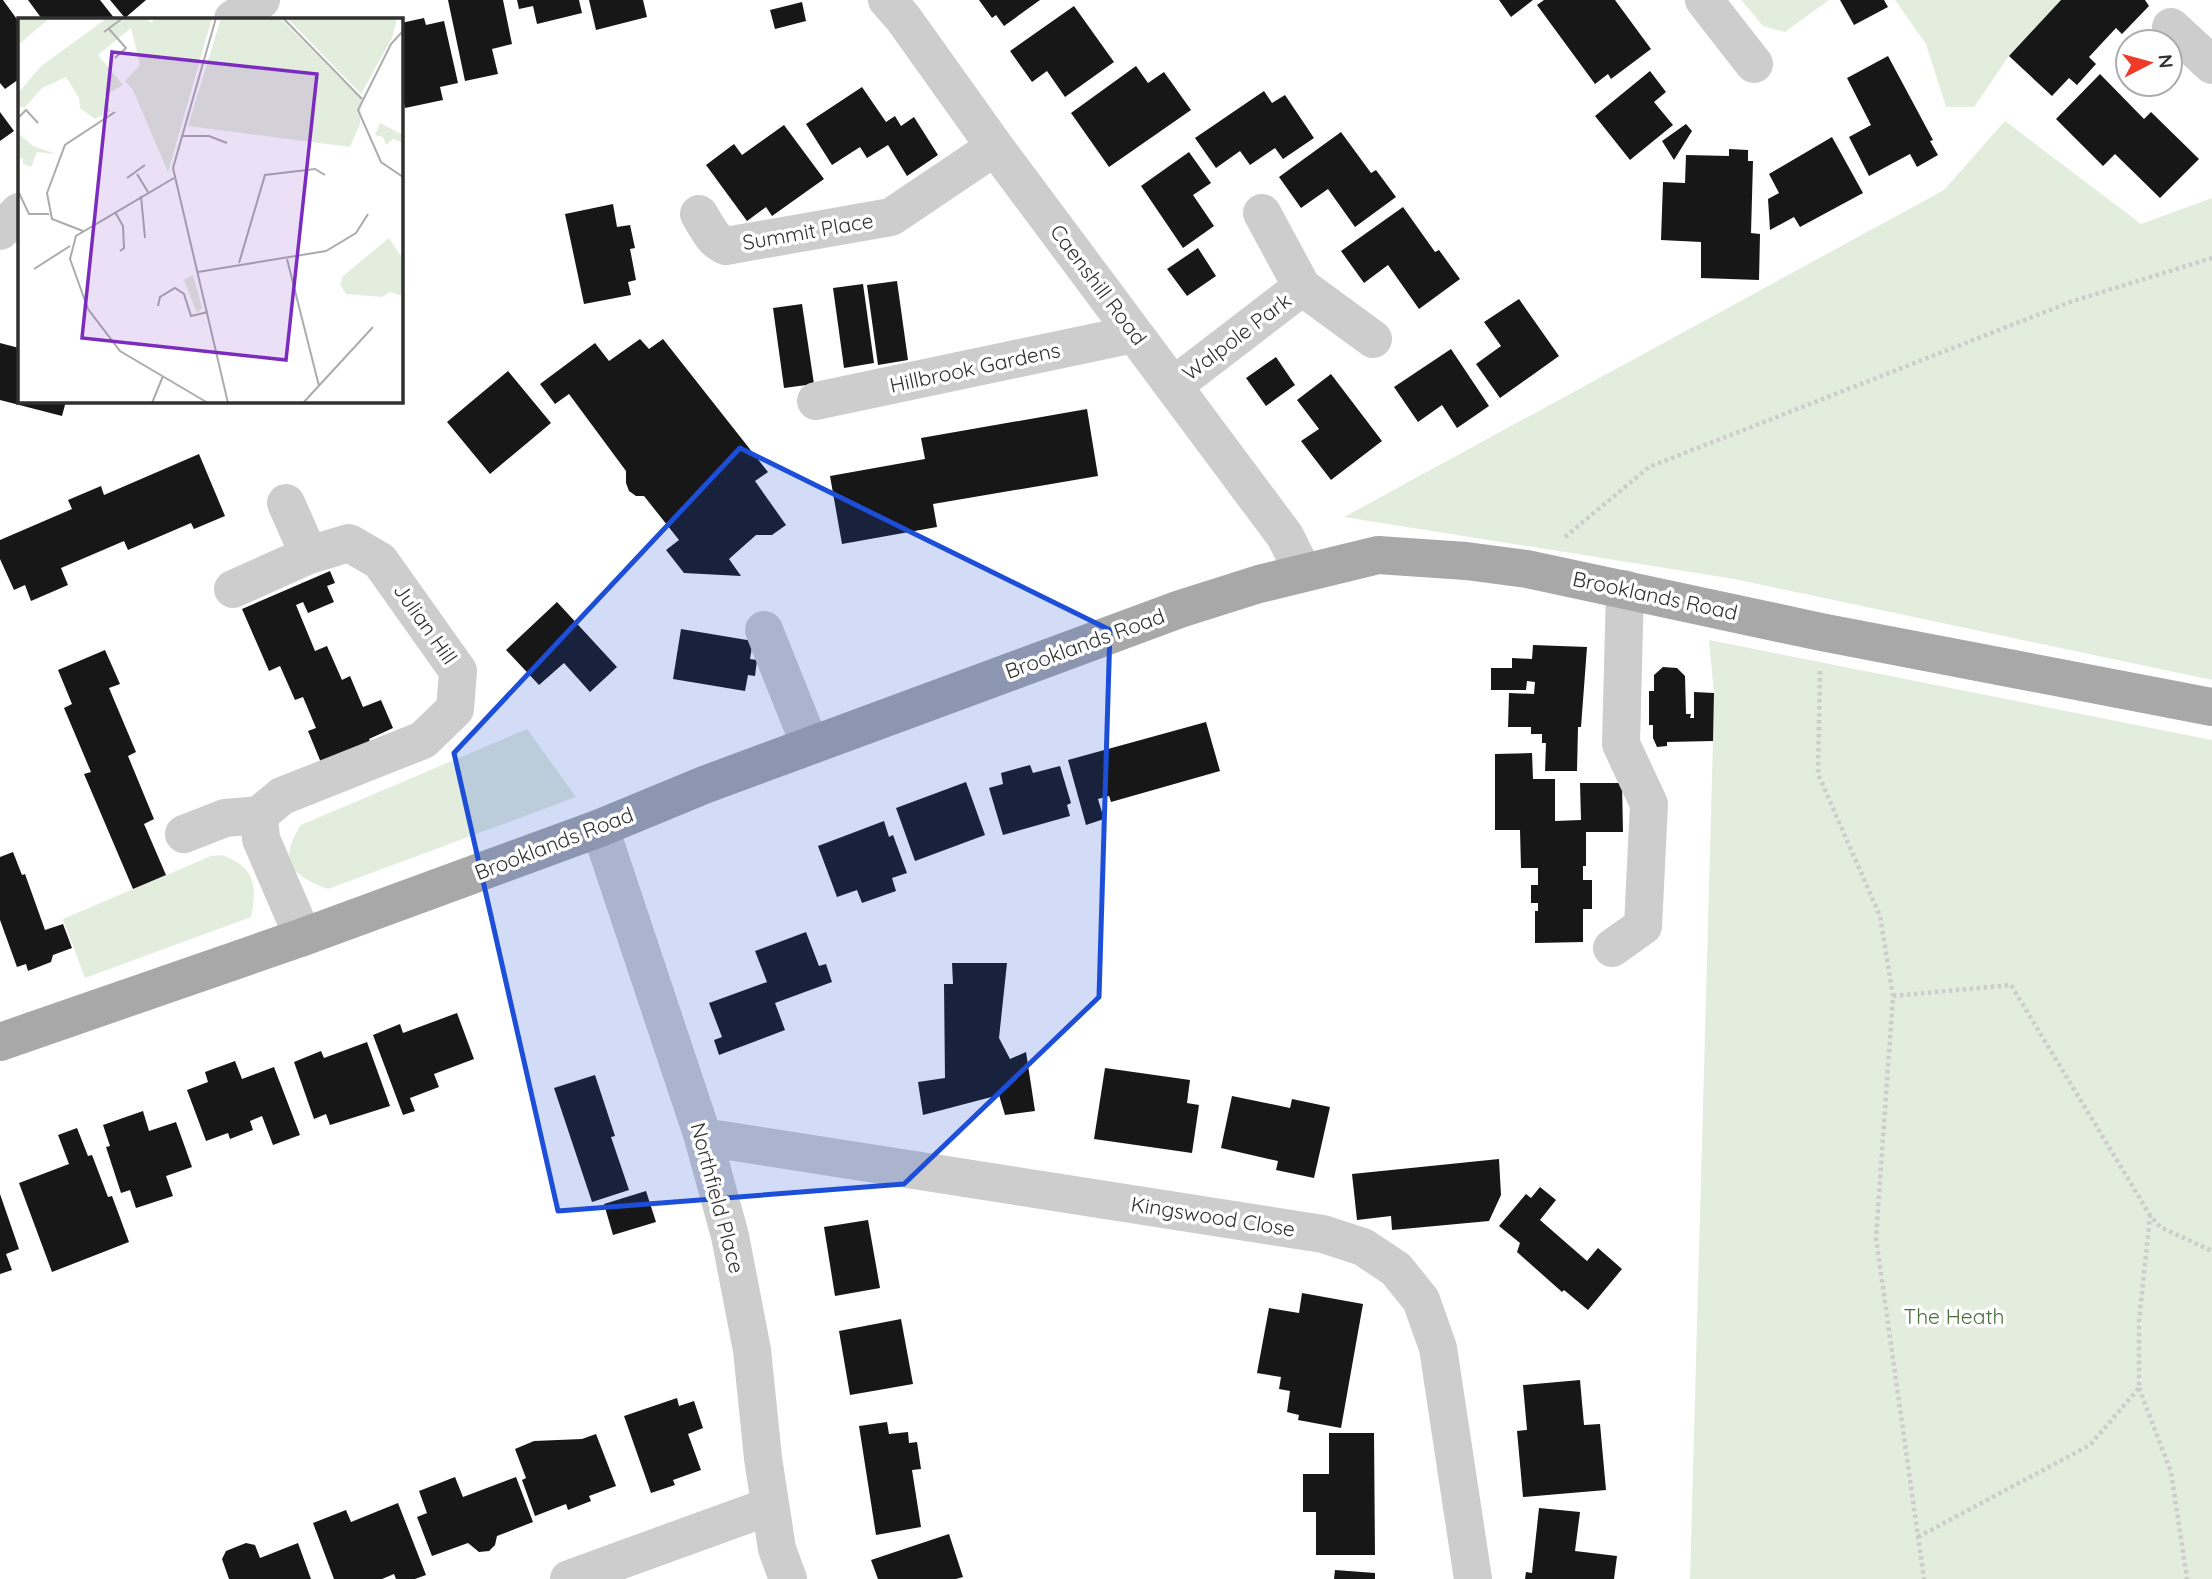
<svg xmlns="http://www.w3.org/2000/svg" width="2212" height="1579" viewBox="0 0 2212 1579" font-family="Quicksand,sans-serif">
	<rect width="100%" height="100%" fill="#fff"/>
	<!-- green -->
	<path fill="#e3eddd" d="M1741 0H1829L1785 32 1763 26Z
		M1895 0H2061L2009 56 1974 107H1946L1926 44Z
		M2005 121 2141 224 2212 198V680L1734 579 1344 517 1944 190Z
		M1709 640 2212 740V1579H1690L1713 741 1714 693Z
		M527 729 576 797 328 889C292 876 277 861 301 825Z
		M222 855C254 867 258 884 251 917L85 978 63 919 211 856Z"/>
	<!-- building -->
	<path fill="#171717" d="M0 0H3L19 22V79L5 89 0 83Z
		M28 0H100L115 19H42Z
		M110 0H146L125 18Z
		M448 0H503L512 44 492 49 498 74 465 81Z
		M517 0H579L582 13 537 24 533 6 519 9Z
		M589 0H643L647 17 596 30Z
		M979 0H1040L1004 26 996 15 992 18Z
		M1499 0H1533L1511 17Z
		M1544 0H1615L1651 49 1611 79 1608 74 1595 84 1537 5Z
		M1840 0H1884L1888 7 1854 25Z
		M2061 0H2145L2149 6 2122 34 2116 28 2089 57 2096 64 2077 85 2069 78 2052 96 2009 56Z
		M802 2 806 21 775 29 770 10Z
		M1074 6 1114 62 1065 97 1047 71 1032 82 1010 51Z
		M424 18 426 25 444 21 458 83 440 87 443 100 405 108 401 89V40L403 39 401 23Z
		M1888 56 1933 140 1930 141 1938 155 1917 167 1910 154 1869 176 1849 137 1871 125 1847 78Z
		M1136 66 1148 83 1164 72 1191 110 1109 167 1071 113Z
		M1650 71 1666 92 1654 102 1673 125 1630 160 1595 116Z
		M2100 74 2144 119 2151 112 2199 159 2160 198 2115 154 2103 166 2056 119Z
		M862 87 886 122 895 116 901 126 914 117 938 155 907 176 888 145 867 158 860 147 832 165 806 124Z
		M1264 91 1272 103 1285 95 1314 138 1283 159 1275 148 1250 165 1240 151 1216 168 1195 138Z
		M0 112 14 131 0 141Z
		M1686 124 1692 131 1674 160 1662 141Z
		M784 125 824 179 772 216 766 207 747 221 706 165 734 144 742 155Z
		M1341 132 1371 173 1376 170 1396 197 1355 227 1328 189 1301 208 1279 177Z
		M1832 137 1863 193 1800 227 1794 217 1770 230 1768 199 1779 193 1769 174Z
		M1729 149 1748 150V161H1753L1751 233 1760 234 1759 280 1701 278V242L1661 240 1663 182 1685 183 1686 155 1729 156Z
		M1189 152 1211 183 1193 195 1214 226 1183 248 1141 186Z
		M613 204 617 227 630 225 635 248 630 249 636 280 628 282 631 295 584 304 565 214Z
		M1403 207 1435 252 1439 250 1460 279 1419 309 1388 265 1364 283 1341 251Z
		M1198 248 1216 276 1187 296 1167 269Z
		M897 281 908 360 878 365 867 285Z
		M863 284 874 363 844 368 833 288Z
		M1519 299 1559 356 1500 398 1476 364 1501 346 1484 322Z
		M802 304 814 384 784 388 773 308Z
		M640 339 649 349 663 339 768 472 755 481 786 525 772 535H756L729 559 741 576 684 573 666 550 679 540 644 496H636L629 491 626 483V471L569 394 555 404 540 384 595 343 609 361Z
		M0 343 19 348V401H66L62 416 0 400Z
		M1451 349 1489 406 1457 428 1442 405 1418 422 1394 387Z
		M1276 357 1295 385 1266 406 1246 378Z
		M508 371 551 423 490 474 447 422Z
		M1331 374 1382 441 1331 480 1301 441 1319 429 1297 400Z
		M1087 409 1098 476 933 504 937 527 842 544 830 476 925 459 921 438Z
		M199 454 225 516 194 529 191 523 128 550 124 541 61 568 68 585 31 601 25 585 14 590 0 559V540L72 509 68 500 101 486 104 495Z
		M330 571 335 583 327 586 334 602 308 613 303 602 296 605 315 651 327 646 342 680 350 676 363 707 381 700 393 728 369 739 371 744 322 765 308 731 316 728 303 697 295 700 280 666 269 671 242 609Z
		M557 602 617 667 590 692 564 663 539 685 506 650Z
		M681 629 753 641 750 659 757 660 755 676 748 675 745 691 673 679Z
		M1533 645 1587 647 1581 727H1578L1577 771H1545L1546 743H1542V734H1531V727H1508L1509 693 1534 694 1535 682 1527 681 1526 690H1491V668H1512V658L1532 659Z
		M105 650 120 684 109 688 136 752 128 756 154 819 144 824 166 875 133 889 84 774 91 772 64 708 72 704 58 670Z
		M1663 667 1677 668 1685 676 1686 714H1691L1690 718H1694V692L1714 693 1713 741 1667 742V746L1657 747 1653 738V725H1649V691H1654V675Z
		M1206 722 1220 771 1111 802 1109 796 1098 799 1104 819 1086 825 1068 760Z
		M1532 753 1533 779H1555V821L1581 820 1580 783H1622L1623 832H1586V866H1583V880H1592V909H1583V942L1535 943V911H1538V903H1531V885H1538V868H1521L1520 830H1495V754Z
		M1030 765 1033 773 1060 766 1071 803 1067 805 1070 816 1003 835 989 788 1003 784 1001 773Z
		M966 782 985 835 915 861 896 808Z
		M884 821 889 837 893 835 907 873 892 878 896 891 862 903 857 890 837 897 818 846Z
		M13 852 22 875 25 874 45 930 63 924 72 948 53 955 51 962 28 971 26 964 17 967 0 920V857Z
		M806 932 819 966 826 964 832 982 775 1003 785 1030 719 1055 714 1040 722 1037 709 1003 767 982 755 951Z
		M952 963H1007L999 1038 1010 1059 1026 1052 1035 1111 1005 1115 999 1095 923 1115 918 1082 945 1078 944 984H953Z
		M457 1013 474 1059 434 1074 439 1087 410 1098 415 1111 403 1115 373 1035 400 1024 403 1033Z
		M367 1042 390 1106 330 1125 326 1114 314 1119 294 1062 321 1051 324 1058Z
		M235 1061 242 1079 274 1067 300 1135 273 1145 262 1116 250 1121 253 1130 230 1139 228 1133 206 1141 187 1090 208 1082 205 1072Z
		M1105 1068 1190 1080 1187 1103 1199 1105 1192 1153 1094 1139Z
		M595 1075 615 1136 611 1137 629 1190 592 1202 554 1088Z
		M1232 1096 1290 1108 1292 1099 1330 1107 1314 1178 1276 1170 1278 1161 1221 1148Z
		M143 1111 149 1131 176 1122 192 1167 166 1176 173 1196 136 1208 130 1190 121 1193 106 1147 110 1146 103 1125Z
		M77 1128 88 1156 92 1155 108 1197 112 1196 129 1242 52 1272 19 1183 69 1164 58 1135Z
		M1499 1159 1501 1195 1489 1221 1392 1230 1391 1216 1357 1220 1352 1174Z
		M1540 1187 1556 1200 1540 1220 1587 1261 1598 1248 1622 1269 1588 1310 1564 1290 1562 1292 1517 1252 1520 1243 1499 1226 1526 1194 1531 1198Z
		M646 1191 656 1222 613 1235 604 1204Z
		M0 1194 19 1249 6 1254 12 1270 0 1274Z
		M868 1220 880 1288 835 1296 824 1227Z
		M1302 1293 1363 1304 1341 1428 1298 1420 1299 1415 1287 1412 1290 1391 1279 1389 1281 1377 1257 1373 1269 1308 1299 1313Z
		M901 1319 913 1384 850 1395 839 1331Z
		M1580 1380 1584 1425 1600 1424 1606 1490 1523 1497 1517 1431 1527 1430 1523 1385Z
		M677 1398 679 1406 694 1401 703 1428 688 1434 701 1470 673 1480 675 1485 651 1493 624 1416Z
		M887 1422 889 1434 908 1432 909 1443 917 1442 921 1469 912 1470 921 1527 876 1535 859 1426Z
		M1329 1433H1374L1375 1555H1316V1512H1303V1474H1329Z
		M596 1434 616 1486 589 1496 591 1501 568 1510 566 1504 535 1516 522 1480 526 1478 515 1449 534 1441 582 1439Z
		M455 1477 463 1497 516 1477 533 1522 497 1536 495 1545 489 1551 479 1552 468 1543 432 1556 417 1517 427 1513 419 1491Z
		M398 1503 426 1575 415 1579H396L394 1574 382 1579H334L313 1523 346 1510 351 1522Z
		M1539 1508 1580 1512 1575 1551 1617 1556 1614 1579H1525L1526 1572 1532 1573Z
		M949 1534 963 1577 956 1579H878L871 1560Z
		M246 1543 255 1545 260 1558 298 1543 311 1579H229L222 1559 226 1551Z
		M1335 1570 1375 1573V1579H1334Z"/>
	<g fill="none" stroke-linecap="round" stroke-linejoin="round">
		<!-- path -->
		<path stroke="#cdcdcd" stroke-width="4.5" stroke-dasharray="3.5 3.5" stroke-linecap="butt" d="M1565 537 1649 467 2073 301 2212 258
			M1820 671 1818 774 1880 916 1893 996 1876 1238 1924 1579
			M1893 996 2011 985 2150 1215 2160 1227 2212 1251
			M2139 1388 2171 1472 2187 1579
			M1918 1537 2090 1445 2139 1388V1321L2150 1216"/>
		<!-- minor -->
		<path stroke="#cdcdcd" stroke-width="38" d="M887 0 903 18 995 147 1285 536 1303 572
			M1704 0 1754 64
			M233 19 261 0
			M2171 27 2212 65
			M1262 213 1302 287 1373 339
			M699 214C706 225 713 242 726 246L891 217 995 147
			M0 231 19 212
			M1173 386 1302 287
			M816 401 1134 334
			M286 503 309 555
			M233 589 309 555 349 543 380 561 458 671 455 709 423 740 282 796 259 815 261 839 303 937
			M764 630 810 745
			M600 828 703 1137 730 1236 752 1350 763 1458 777 1549 788 1579
			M184 834 225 818 259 815
			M1612 948 1643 926 1649 804 1621 744 1625 589
			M703 1137 1323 1234 1363 1247 1396 1269 1421 1300 1438 1348 1473 1579
			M569 1579 770 1506"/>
		<!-- major -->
		<path stroke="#a8a8a8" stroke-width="38" d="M0 1042 303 937 600 828 704 785 1180 609 1259 584 1378 555 1466 561 1527 569 1821 632 2212 707"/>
	</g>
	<!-- marked area -->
	<path fill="#1d4ed8" fill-opacity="0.2" stroke="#1d4ed8" stroke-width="5" stroke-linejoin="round" d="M740 448 1110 630 1099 997 904 1184 558 1211 454 753Z"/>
	<g text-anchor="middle" stroke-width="7" stroke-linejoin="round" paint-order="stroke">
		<!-- street labels -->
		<g font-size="21" fill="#303030" stroke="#fff">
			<text transform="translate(808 232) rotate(-10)" y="7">Summit Place</text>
			<text transform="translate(1098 285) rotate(53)" y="7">Caenshill Road</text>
			<text transform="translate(1237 337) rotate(-37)" y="7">Walpole Park</text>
			<text transform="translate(975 368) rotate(-12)" y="7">Hillbrook Gardens</text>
			<text transform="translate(1655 596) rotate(12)" y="7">Brooklands Road</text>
			<text transform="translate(425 624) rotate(55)" y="7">Julian Hill</text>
			<text transform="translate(1085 644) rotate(-20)" y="7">Brooklands Road</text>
			<text transform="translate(554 844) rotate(-21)" y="7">Brooklands Road</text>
			<text transform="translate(717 1198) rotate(75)" y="7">Northfield Place</text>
			<text transform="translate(1213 1217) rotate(9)" y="7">Kingswood Close</text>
		</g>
		<!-- park labels -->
		<g font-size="21" fill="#4a6e3a" stroke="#fff">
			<text x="1954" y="1324">The Heath</text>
		</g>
	</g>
	<!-- overview -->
	<g transform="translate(18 18)">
		<rect width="385" height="385" fill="#fff"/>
		<path d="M0 0H32L0 27ZM89 0H129L133 5 138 0H194L150 154 115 72 107 63 122 47 113 10 80 37 105 67 86 78 92 93 77 101 62 90 61 80 48 59 24 70 7 89H0V75L22 49ZM203 0H262L343 81 342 106 332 129 170 108ZM269 0H379L374 20 343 76ZM362 105 385 117V125L375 121 368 127 365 119 357 117ZM0 115 15 128 38 136 19 134 13 149 5 146V140L0 141ZM371 220 385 241V278L372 274 364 279 328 276 322 266 325 258ZM175 257 184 290 179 295 166 262Z" fill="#e3eddd"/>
		<path fill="none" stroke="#acacac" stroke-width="2" d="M198 0 155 150 210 385M265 0 344 81M91 11 108 30 97 40M385 13 373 26 340 92 363 144 385 159M86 14 105 0M0 100 8 92 20 105M163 118H191L209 125M119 156 130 174M109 160 127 147M156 160 58 218 52 241 70 291 102 333 190 385M1 175 11 196H31M123 178 127 220M97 194 105 208 106 230 102 233M65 213 34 201 29 175 47 127 97 94M269 241 301 368M221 245 247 157 297 151 307 157M16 251 52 228M180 254 308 233 338 215 350 196M140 288 142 279 157 270 166 276 173 298 190 294M134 385 145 358M285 385 355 309"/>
		<path fill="#7b2cbf" fill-opacity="0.15" stroke="#7b2cbf" stroke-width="3.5" d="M94 34 299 56 268 342 64 320Z"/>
		<rect width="385" height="385" fill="none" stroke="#303030" stroke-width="3.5"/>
	</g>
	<!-- north arrow -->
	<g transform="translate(2149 63) rotate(84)"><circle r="33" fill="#ffffff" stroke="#acacac" stroke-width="2"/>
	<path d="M0-5L12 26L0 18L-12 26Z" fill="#ef3c29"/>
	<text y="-10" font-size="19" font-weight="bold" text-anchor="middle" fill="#303030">N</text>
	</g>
</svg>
